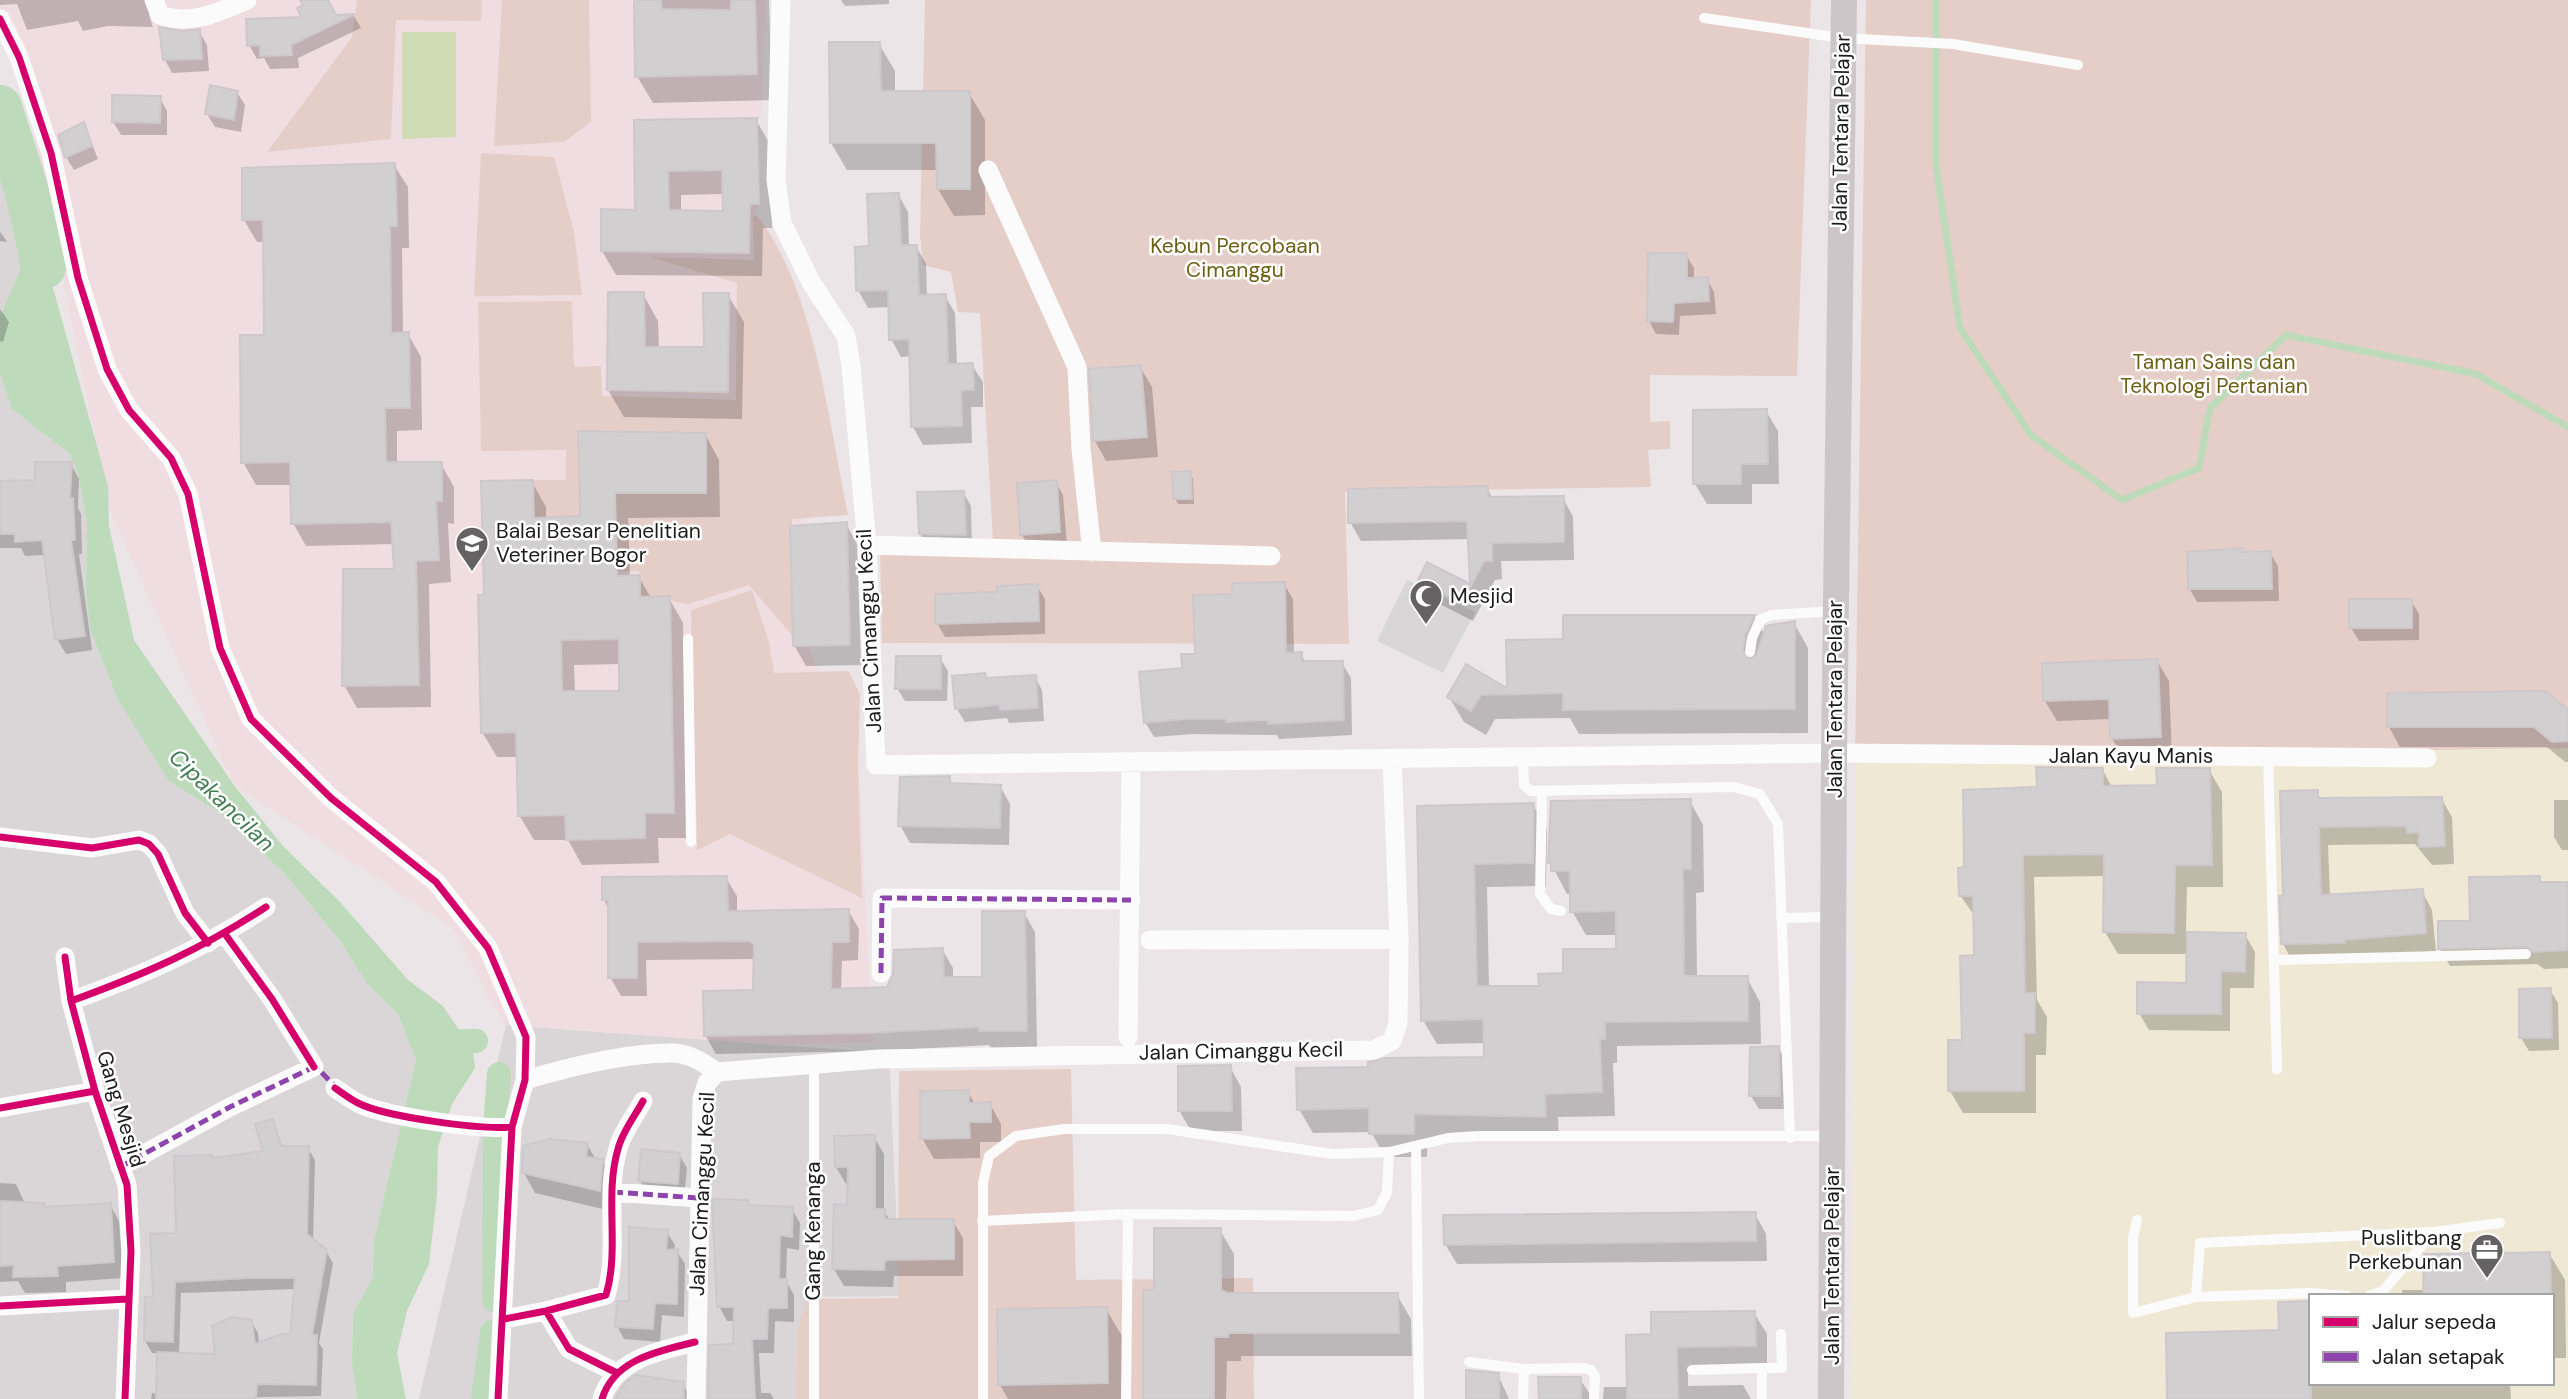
<svg xmlns="http://www.w3.org/2000/svg" width="2568" height="1399" viewBox="0 0 2568 1399" font-family="'DM Sans',sans-serif">
	<rect width="100%" height="100%" fill="#ebe5e8"/>
	<!-- residential -->
	<path fill="#dad6d8" d="M0 161 12 186 20 270 0 316Z
		M0 374 12 409 70 454 78 474 87 521 86 588 90 629 118 700 170 781 223 816 285 874 340 941 370 987 398 1014 416 1060 374 1240 373 1277 353 1314 352 1361 357 1399H0Z
		M506 1025 889 1053 900 1296 808 1297 804 1399H419Z"/>
	<!-- education -->
	<path fill="#f0dde2" d="M0 0H766L756 214 775 238 809 327 804 638 859 762 872 1042 776 1045 504 1025 451 927 234 785 109 509 19 58 0 19Z"/>
	<!-- religious -->
	<path fill="#d9d6d8" d="M1407 580 1475 612 1443 673 1377 641Z"/>
	<!-- grass -->
	<path fill="#e6cec8" d="M357 0H482L481 21 396 20 391 139 267 152 352 37Z
		M502 0H589L591 122 564 142 494 146Z
		M925 0H1811L1797 376 1650 375V422L1670 421V449L1648 450 1651 487 1345 492 1349 644 882 643 880 544 993 542 980 313 958 312 951 272 923 265 920 235Z
		M1866 0H2568V1057L1855 758Z
		M481 153 554 157 574 232 582 295 474 296Z
		M756 215C815 287 829 424 848 515L792 519 795 639 749 585 688 604 641 595 639 571 531 575 615 515 534 518 533 480H566V450L481 451 478 302 572 301 574 367 601 366 602 396 736 400 737 283 650 257 754 260 753 217Z
		M752 590 769 642 774 673 849 671 860 695 858 769 862 898 730 834 697 850 691 610Z
		M1071 1069 1076 1280 1253 1278 1254 1399H796L797 1328 808 1299 898 1298 899 1071Z"/>
	<!-- park -->
	<path fill="#efe8d4" fill-rule="evenodd" d="M2568 748V1399H1852L1855 758ZM2311 1296H2552V1383H2311Z"/>
	<!-- pitch -->
	<path fill="#d0dcb4" d="M402 32H456V137L402 139Z"/>
	<!-- water -->
	<path fill="#bddabb" d="M0 97 108 486 109 526 134 640 234 785 283 846 340 902 408 980 443 1006 473 1051 475 1068 452 1104 438 1147 437 1195 429 1264 407 1311 397 1353 406 1399H357L352 1361 353 1314 373 1277 374 1240 416 1060 398 1014 368 985 340 941 285 874 251 842 221 814 169 781 118 700 90 629 86 588 87 521 78 474 70 454 12 409 0 374V316L20 270 12 186 0 161Z"/>
	<!-- shadow -->
	<path fill="#0003" fill-rule="evenodd" d="M0 0H155L149 15 153 27 108 26 83 31 78 21 27 30 17 4 0 5Z
		M302 0H328L336 17 354 16 361 28 298 58 299 68 270 69 264 58 257 59 249 45 304 18 306 6Z
		M636 0H769L772 100 653 103 637 76Z
		M841 0H889V4L845 6Z
		M199 31 207 45 209 71 172 73 165 60 182 33Z
		M879 44 895 71V93H969L985 120V215L954 216 938 189V170H847L831 143Z
		M237 92 245 105 241 132 215 127 207 114Z
		M160 98 167 111V135H121L113 122Z
		M756 120 770 144 772 228H763L762 276 616 275 602 251 636 212 635 122ZM724 194V213L681 212V195Z
		M84 124 98 159 74 170 66 157Z
		M394 165 408 187 409 248H402L403 334H408L421 357 422 430 397 431V464H441L454 487V524L448 523 451 582 429 584 431 707 357 708 344 685 396 571 394 544 306 546 293 523 292 485H256L243 462 266 337 265 242H257L244 220Z
		M898 194 908 212 909 247 916 246 926 264 927 296H945L955 313 957 365H972L983 382V407H971L972 443 923 445 913 427 911 356 901 357 891 339 890 307 868 308 858 290 871 248Z
		M0 232 4 237 7 242 0 241Z
		M1686 255 1694 268V280L1707 279 1714 292 1716 314 1680 316 1679 335 1656 334 1649 321Z
		M643 294 658 321 659 349H706L728 295 744 322 742 419 624 417 608 390Z
		M0 309 9 322 3 342 0 341Z
		M1140 367 1152 387 1158 457 1106 461 1095 441Z
		M1766 411 1778 431 1779 484H1752V504H1707L1695 484Z
		M580 433 705 434 719 460 720 517 628 518 630 577H639L651 598H669L683 623 687 838H658L659 863 582 865 568 840H534L519 815 518 757H497L482 732 486 597 532 482 546 507V519L581 518ZM621 664V693H575L574 665Z
		M71 464 79 479 78 508 81 514 82 554H79L92 650 66 654 57 639 45 555 25 556 21 548H0V483L37 481Z
		M1190 473 1193 479 1194 504H1178L1175 498Z
		M1056 482 1063 495 1067 545 1030 548 1022 535Z
		M1487 488 1493 499 1563 498 1573 517 1574 560 1501 561 1502 579 1495 580 1473 621 1430 599 1420 580 1428 564 1472 587 1470 539 1361 541 1350 522Z
		M963 492 971 506 972 548 928 547 920 534Z
		M846 524 857 544 861 665 806 666 794 645Z
		M2241 550 2243 554 2270 553 2278 566 2279 601 2197 602 2189 588Z
		M1284 584 1293 599 1294 654H1301L1306 663H1342L1351 678 1352 735 1279 739 1277 735 1193 734 1154 737 1145 722 1197 656 1234 596Z
		M1037 586 1045 599V634L945 637 937 623 999 594Z
		M2411 601 2419 614V640L2359 641 2351 628Z
		M1754 617 1765 635 1794 623 1808 648V733L1579 734 1570 718 1495 719 1486 735 1464 722 1449 697 1509 691 1565 641Z
		M940 658 948 671 947 701H905L897 688Z
		M2157 661 2169 681 2172 757 2123 759 2112 738 2111 719 2057 721 2045 701Z
		M984 675 987 680 1035 677 1042 690 1044 721 1009 723 1007 718 965 722 957 709Z
		M2568 712V762H2565L2547 747H2400L2389 727Z
		M2102 769 2112 787H2158L2209 770 2222 792 2223 887H2187L2186 933 2245 935 2255 952 2254 988H2230V1031L2149 1030 2139 1013 2188 985V954H2118L2105 932V876L2034 877 2037 1000 2047 1017 2046 1055H2036V1113H1963L1950 1091 1964 1042 1976 957V918L1960 895 1966 869 2038 789Z
		M949 778 953 785 1000 786 1010 804 1009 845 910 843 900 825Z
		M2317 792 2321 799 2441 798 2452 817 2454 864 2432 865 2415 844 2328 845 2330 896 2422 891 2432 910 2436 951 2293 962 2283 944 2285 897Z
		M2554 800H2568V850H2562L2554 837Z
		M1690 801 1703 825 1704 892 1696 893 1697 978H1747L1760 1002 1761 1044 1617 1046V1063H1613L1615 1116 1558 1117 1559 1141 1427 1138V1157H1385L1371 1132 1313 1133 1299 1109 1370 1068 1485 1058V1043L1437 1044 1423 1020 1419 808 1533 805 1547 829 1546 886 1487 887 1489 988H1540L1618 951V935H1586L1572 911V894H1567L1550 862Z
		M726 878 737 896V912L848 910 859 929 858 960 842 961 841 990 888 989 942 949 953 968V979H984L1024 913 1035 932 1037 1050H992L989 1045 876 1051 716 1054 705 1035 755 992 756 959 646 960 647 996H621L610 977 609 910 604 900Z
		M2539 878 2543 884 2568 883V968L2544 969 2537 964 2450 966 2440 948 2472 923Z
		M2550 990 2558 1003 2559 1050 2529 1051 2521 1038Z
		M1778 1048 1786 1061 1787 1109H1759L1751 1096Z
		M1230 1067 1241 1087 1242 1131H1191L1179 1110Z
		M968 1092 975 1104H990L1001 1124V1142H980V1158L934 1159 922 1138Z
		M272 1121 283 1147 308 1148 315 1160 313 1241 326 1251 333 1263 319 1343 323 1349 321 1396 151 1399 152 1393 158 1394 159 1353H152L145 1341 155 1299 178 1234 213 1159 265 1152ZM296 1289 292 1336 259 1344 258 1333 251 1321 217 1356 179 1355 181 1293Z
		M874 1137 884 1154V1210L890 1221H953L963 1238V1276H894L893 1287 844 1286 834 1269 849 1206V1184H846L836 1167Z
		M587 1144 596 1160H602L614 1181 611 1211 535 1193 524 1173Z
		M679 1154 687 1168 684 1197 648 1194 640 1181Z
		M0 1183 16 1184 25 1204 43 1205 46 1208 110 1204 119 1221 123 1278 66 1282V1292L25 1293 18 1281 0 1282Z
		M747 1202 750 1207 792 1209 800 1223 799 1250 787 1248 786 1281 794 1295V1322L775 1321 774 1353H759L761 1393H770L774 1399H710L735 1346V1321H727L719 1306Z
		M1755 1214 1766 1234 1767 1261 1457 1264 1445 1244Z
		M1220 1230 1234 1254V1295H1397L1411 1319 1412 1356H1241V1361H1227L1226 1399H1143L1156 1292Z
		M667 1232 675 1245 674 1251H677L685 1264 684 1317 662 1315 660 1342 624 1339 617 1326Z
		M2549 1253 2565 1280 2566 1358H2552V1296H2402V1290H2424Z
		M1106 1309 1122 1336 1123 1399H1008L1000 1385Z
		M1754 1313 1767 1334V1367L1688 1368V1386L1743 1385 1751 1399H1603L1604 1387H1629L1653 1336Z
		M1498 1375 1509 1399H1468Z
		M1580 1379 1593 1399H1540Z
		M2311 1383H2510L2511 1399H2169Z
		M683 1384 691 1399H618Z"/>
	<g fill="none" stroke-linecap="round" stroke-linejoin="round">
		<!-- stream -->
		<path stroke="#bddabb" stroke-width="7" d="M1936 0V166L1960 328 2031 435 2122 500 2199 468 2210 408 2286 335 2476 374 2568 427"/>
		<!-- canal -->
		<path stroke="#bddabb" stroke-width="24" d="M436 1042 476 1041
			M494 1300 495 1127 499 1074
			M483 1399 492 1332"/>
		<!-- river -->
		<path stroke="#bddabb" stroke-width="44" d="M0 107 26 188 44 267"/>
	</g>
	<!-- building -->
	<path fill="#d2cfd1" stroke="#cec7cb" stroke-width="2" fill-rule="evenodd" d="M300 0H328L336 15 355 14 291 45 292 55 260 56V45L247 46 246 19 301 17 297 8 303 5Z
		M634 0H661L662 9 731 10V0H755L757 74 635 77Z
		M159 27 182 31 200 29 202 59 163 60Z
		M829 42H880L881 91H970V189H937L936 143H830Z
		M210 85 238 91 234 120 205 114Z
		M112 95 161 96 160 123 112 122Z
		M757 118 759 204H750L749 253 601 251V209L635 210 634 120ZM722 170 723 211 669 210 668 171Z
		M84 122 92 146 65 158 58 135Z
		M395 163 397 226H390L391 333 409 332 410 408H385L386 462H442V501H436L439 560 416 561 419 685 342 686 343 569H394L391 522 291 524 290 462 241 463 240 335H264L263 220H242V168Z
		M899 193 901 245H917L919 295 946 294 948 364 973 363 974 390H961L962 426 911 427 909 339 889 340 888 290 856 291 855 247 869 246 867 194Z
		M1648 253H1687V278L1708 277 1709 301 1674 303 1673 322 1647 321Z
		M608 292H644L645 347H704L703 293H729L728 392 607 390Z
		M1141 365 1147 437 1093 441 1089 369Z
		M1767 409 1768 464H1741V484H1693V410Z
		M578 431 706 433V493H615L617 576 640 575V597L670 596 674 813H645V838L566 840 565 815 518 816 516 732 481 733 478 595H484L481 481 533 480 534 518 580 516ZM619 639V691H562L561 640Z
		M35 462H72L70 498H73L75 540H71L85 636 55 640 42 540 15 542V534H0V481L35 480Z
		M1191 471 1192 499H1173L1172 472Z
		M1057 480 1060 532 1020 535 1017 483Z
		M1488 486V497L1564 496V542L1492 543V561H1484L1462 603 1418 580 1427 562 1470 584 1467 521 1348 523V489Z
		M964 491 966 535 919 534 917 492Z
		M847 522 850 645 793 646 790 526Z
		M2242 548V552L2271 551 2272 589H2188L2187 552Z
		M1285 582 1286 653 1302 652V661H1343L1344 720 1268 724V720L1226 722V719H1184L1144 723 1139 672 1182 668 1181 654H1195L1193 595 1232 594V583Z
		M1038 584 1039 621 935 624V594L997 592V586Z
		M2349 599H2412V628H2349Z
		M1563 615H1755L1745 635 1743 651 1750 659 1756 656 1766 626 1795 621V709L1563 710V693L1481 695 1471 711 1447 697 1466 664 1507 688 1506 640 1563 639Z
		M896 656H941V689H895Z
		M2158 659 2161 737 2110 739 2109 699 2043 701 2042 663Z
		M985 673 986 678 1036 675 1038 708 1000 710 999 705 955 709 952 676Z
		M2546 691 2568 710V741L2552 742 2534 727H2387V693Z
		M2036 767 2103 768V786L2157 785 2156 768H2210L2212 865H2175L2174 933 2103 932 2104 854 2023 855 2025 993H2035V1033H2024V1091H1948V1040H1962L1960 956 1974 955 1973 896H1959L1958 868 1964 867 1963 790 2037 787Z
		M950 776V783L1001 785 1000 828 898 826 900 777Z
		M2318 790V798L2442 797 2445 846 2419 847V832L2407 833 2406 826 2319 827 2321 895 2423 889 2426 933 2345 940V943L2281 944 2279 896H2283L2280 791Z
		M1691 799V869H1683L1684 976H1748V1021L1605 1022V1039H1600L1602 1092 1545 1094 1546 1117 1414 1114V1134H1369V1108L1297 1110 1296 1068 1368 1067V1062L1385 1058 1484 1057 1483 1019 1421 1021 1417 806 1534 803 1533 863 1474 864 1477 986H1539L1538 974 1563 973V949H1616V911L1570 912V871H1551V863H1548L1551 801Z
		M727 876 728 911 849 909V942H832L831 989 887 987 893 974 894 950 943 948 944 977H982V911H1025L1027 1031H979V1027L865 1033 704 1036 703 991 753 990 754 944 749 941 637 942V978H608V900H602V877Z
		M2540 876V882H2568V950L2533 952 2526 947 2438 949V921H2470L2469 877Z
		M2187 932 2246 933 2245 972 2221 971V1014H2137V982L2186 983Z
		M2551 988 2552 1038H2519V989Z
		M1779 1046 1780 1096H1749L1750 1047Z
		M1231 1065 1232 1111H1178V1066Z
		M969 1090V1103L991 1102V1122H969L970 1138 920 1139V1091Z
		M273 1119 281 1146H309L307 1234 327 1250 312 1335H317L316 1385 257 1384 256 1399H156L157 1352 215 1354 212 1326 232 1317 252 1320 255 1344 281 1334H290L295 1278H249L175 1282 173 1342 144 1341 145 1297H153L150 1234 176 1233 174 1156 213 1155V1158L263 1151 255 1124Z
		M875 1135V1209H885V1219H954V1259L885 1260 884 1270 832 1269 834 1204 847 1205 848 1167H835L834 1136Z
		M549 1139 588 1143 586 1157 603 1159 600 1191 522 1173 523 1146Z
		M641 1149 680 1153 678 1184 638 1181Z
		M712 1199 748 1200V1205L793 1207 792 1237 780 1235 779 1279H787V1308H768L767 1339H752L755 1399H708L709 1345 733 1344 734 1307H717Z
		M0 1201 44 1203V1207L111 1203 114 1262 57 1266 58 1276 13 1277 14 1265 0 1266Z
		M1756 1212V1241L1444 1245 1443 1215Z
		M629 1227 668 1230 666 1250 678 1249 677 1304 655 1303 653 1329 615 1327 617 1301H629Z
		M1154 1228H1221V1290L1228 1293H1398L1399 1333H1228V1337H1214V1399H1143V1290H1154Z
		M2550 1252 2551 1296H2423L2424 1254Z
		M2311 1301V1399H2167L2166 1333 2279 1330 2278 1302Z
		M1107 1307 1108 1383 998 1385 997 1309Z
		M1755 1311 1756 1346 1677 1347 1678 1399H1627L1626 1335 1651 1334V1312Z
		M1466 1370 1499 1373V1399H1466Z
		M636 1375 684 1382V1399H615L625 1383Z
		M1538 1377H1581V1399H1539Z"/>
	<g fill="none" stroke-linecap="round" stroke-linejoin="round">
		<!-- service -->
		<path stroke="#fcfbfc" stroke-width="10" d="M1704 18 1842 38 1953 44 2078 65
			M688 639 691 842
			M1750 652 1752 638 1760 620 1771 615 1835 611
			M1523 757 1524 785 1531 791 1734 787 1760 794 1778 824 1790 1138
			M2268 757 2277 1069
			M1542 791 1540 894 1551 909 1561 911
			M1781 918 1831 917
			M2274 960 2526 954
			M1416 1146 1419 1399
			M2137 1220 2133 1238V1313L2196 1297 2200 1243 2433 1232 2500 1223
			M982 1221 1128 1214 1353 1216 1378 1210 1387 1192 1389 1152
			M2369 1296 2383 1291 2433 1232
			M2196 1297 2309 1293 2347 1296
			M1469 1362 1524 1369
			M1692 1370 1762 1368
			M814 1399V1064
			M983 1399V1183L989 1156 1016 1136 1064 1129H1167L1332 1154 1389 1152 1448 1138 1478 1136H1829
			M1126 1399 1128 1214
			M1523 1399 1524 1369 1583 1368 1591 1370 1595 1376 1594 1399
			M1762 1399V1368H1782L1781 1334"/>
		<!-- minor -->
		<path stroke="#fcfbfc" stroke-width="19" d="M154 0 160 15C191 26 219 12 247 0
			M781 0 776 180 782 223 811 282 846 336 851 366 867 545 876 765 1834 753 2427 758
			M0 19 19 57 51 153 78 278 107 369 129 410 171 458 188 494 220 648 251 719 331 798 436 882 488 948 526 1037 525 1080 512 1127 498 1399
			M988 170 1077 367 1081 449 1092 552
			M867 545 1271 556
			M0 837 92 848 139 840 149 844 158 854 185 913 208 943
			M1150 940 1399 939
			M65 957 71 1001 95 1091 127 1185 131 1251 125 1399
			M881 973 882 898 1131 900
			M71 1001C145 974 200 950 266 907
			M1128 1037 1131 762
			M525 1080C569 1067 628 1052 674 1053 691 1054 704 1063 717 1072
			M335 1088C342 1093 350 1099 358 1103 385 1117 482 1130 512 1127
			M0 1108 95 1091
			M120 1167 230 1107 314 1067 272 999 225 934
			M613 1192 699 1198
			M0 1306 127 1299
			M546 1311 606 1295C620 1249 604 1196 618 1149 622 1132 635 1116 643 1101
			M504 1319 546 1311 569 1349 615 1372
			M602 1399C614 1359 659 1351 695 1342
			M696 1399 702 1099 707 1083 717 1072 879 1059 1374 1050 1392 1041 1398 1023 1399 939 1392 759"/>
		<!-- secondary -->
		<path stroke="#cdc6c8" stroke-width="26" d="M1831 1399 1834 753 1844 0"/>
		<!-- quiet -->
		<path stroke="#8e44ad" stroke-width="5" stroke-dasharray="10 5" stroke-linecap="butt" d="M881 973 882 898 1131 900
			M311 1062 340 1091
			M120 1167 230 1107 314 1067
			M613 1192 699 1198"/>
		<defs>
			<path id="cycleway" d="M0 19 19 57 51 153 78 278 107 369 129 410 171 458 188 494 220 648 251 719 331 798 436 882 488 948 526 1037 525 1080 512 1127 498 1399
				M0 837 92 848 139 840 149 844 158 854 185 913 208 943
				M225 934 272 999 314 1067
				M65 957 71 1001 95 1091 127 1185 131 1251 125 1399
				M71 1001C145 974 200 950 266 907
				M335 1088C342 1093 350 1099 358 1103 385 1117 482 1130 512 1127
				M0 1108 95 1091
				M0 1306 127 1299
				M546 1311 606 1295C620 1249 604 1196 618 1149 622 1132 635 1116 643 1101
				M504 1319 546 1311 569 1349 615 1372
				M602 1399C614 1359 659 1351 695 1342"/>
		</defs>
		<!-- cycleway casing -->
		<use href="#cycleway" stroke="#fff" stroke-width="11"/>
		<!-- cycleway -->
		<use href="#cycleway" stroke="#d6006c" stroke-width="7"/>
	</g>
	<!-- icons -->
	<defs>
		<symbol id="university-pin" viewBox="-11 -11 22 30"><path d="M0 17L-7.5 6A9.5 9.5 0 1 1 7.5 6Z" fill="#646263" stroke="#fff"/><path d="M0-5L7-2L0 1L-7-2ZM-4 1L0 2.5L4 1V4Q0 6-4 4Z" fill="#fff"/></symbol>
		<symbol id="mosque-pin" viewBox="-11 -11 22 30"><path d="M0 17L-7.5 6A9.5 9.5 0 1 1 7.5 6Z" fill="#646263" stroke="#fff"/><path d="M3.5-4.9A6 6 0 1 0 3.5 4.9A5 5 0 1 1 3.5-4.9Z" fill="#fff"/></symbol>
		<symbol id="office-pin" viewBox="-11 -11 22 30"><path d="M0 17L-7.5 6A9.5 9.5 0 1 1 7.5 6Z" fill="#646263" stroke="#fff"/><path d="M-6-3h4V-5.5h4V-3h4V5H-6ZM-1-4.5V-3h2v-1.5ZM-6 0V1H6V0Z" fill="#fff"/></symbol>
	</defs>
	<g fill-rule="evenodd">
		<use href="#university-pin" x="453" y="524" width="38" height="52"/>
		<use href="#mosque-pin" x="1407" y="577" width="38" height="52"/>
		<use href="#office-pin" x="2468" y="1231" width="38" height="52"/>
	</g>
	<g text-anchor="middle" stroke-width="5" stroke-linejoin="round" paint-order="stroke">
		<!-- street labels -->
		<g font-size="21" fill="#1c1c1c" stroke="#fff">
			<text transform="translate(1841 133) rotate(-89)" y="7">Jalan Tentara Pelajar</text>
			<text transform="translate(869 631) rotate(-93)" y="7">Jalan Cimanggu Kecil</text>
			<text transform="translate(1835 699) rotate(-90)" y="7">Jalan Tentara Pelajar</text>
			<text x="2131" y="763">Jalan Kayu Manis</text>
			<text transform="translate(1241 1051) rotate(-1)" y="7">Jalan Cimanggu Kecil</text>
			<text transform="translate(121 1109) rotate(73)" y="7">Gang Mesjid</text>
			<text transform="translate(702 1194) rotate(-87)" y="7">Jalan Cimanggu Kecil</text>
			<text transform="translate(813 1231) rotate(-90)" y="7">Gang Kenanga</text>
			<text transform="translate(1832 1266) rotate(-90)" y="7">Jalan Tentara Pelajar</text>
		</g>
		<!-- park labels -->
		<g font-size="21" fill="#6e5f17" stroke="#fff">
			<text x="1235" y="253">Kebun Percobaan<tspan x="1235" dy="24">Cimanggu</tspan></text>
			<text x="2214" y="369">Taman Sains dan<tspan x="2214" dy="24">Teknologi Pertanian</tspan></text>
		</g>
		<!-- poi labels -->
		<g font-size="21" fill="#1c1c1c" stroke="#fff" text-anchor="start">
			<text x="496" y="538">Balai Besar Penelitian<tspan x="496" dy="24">Veteriner Bogor</tspan></text>
			<text x="1450" y="603">Mesjid</text>
			<text x="2462" y="1245" text-anchor="end">Puslitbang<tspan x="2462" dy="24">Perkebunan</tspan></text>
		</g>
		<!-- water labels -->
		<g font-size="23" font-style="italic" fill="#437d52" stroke="#fff">
			<text transform="translate(222 800) rotate(44)" y="8">Cipakancilan</text>
		</g>
	</g>
	<!-- legend -->
	<rect x="2309" y="1294" width="245" height="91" fill="#ffffff" stroke="#a4a4a4" stroke-width="2"/>
	<rect x="2323" y="1317" width="35" height="10" fill="#d6006c" stroke="#a4a4a4" stroke-width="2"/>
	<text x="2372" y="1329" font-size="21" fill="#1c1c1c">Jalur sepeda</text>
	<rect x="2323" y="1352" width="35" height="10" fill="#8e44ad" stroke="#a4a4a4" stroke-width="2"/>
	<text x="2372" y="1364" font-size="21" fill="#1c1c1c">Jalan setapak</text>
</svg>
